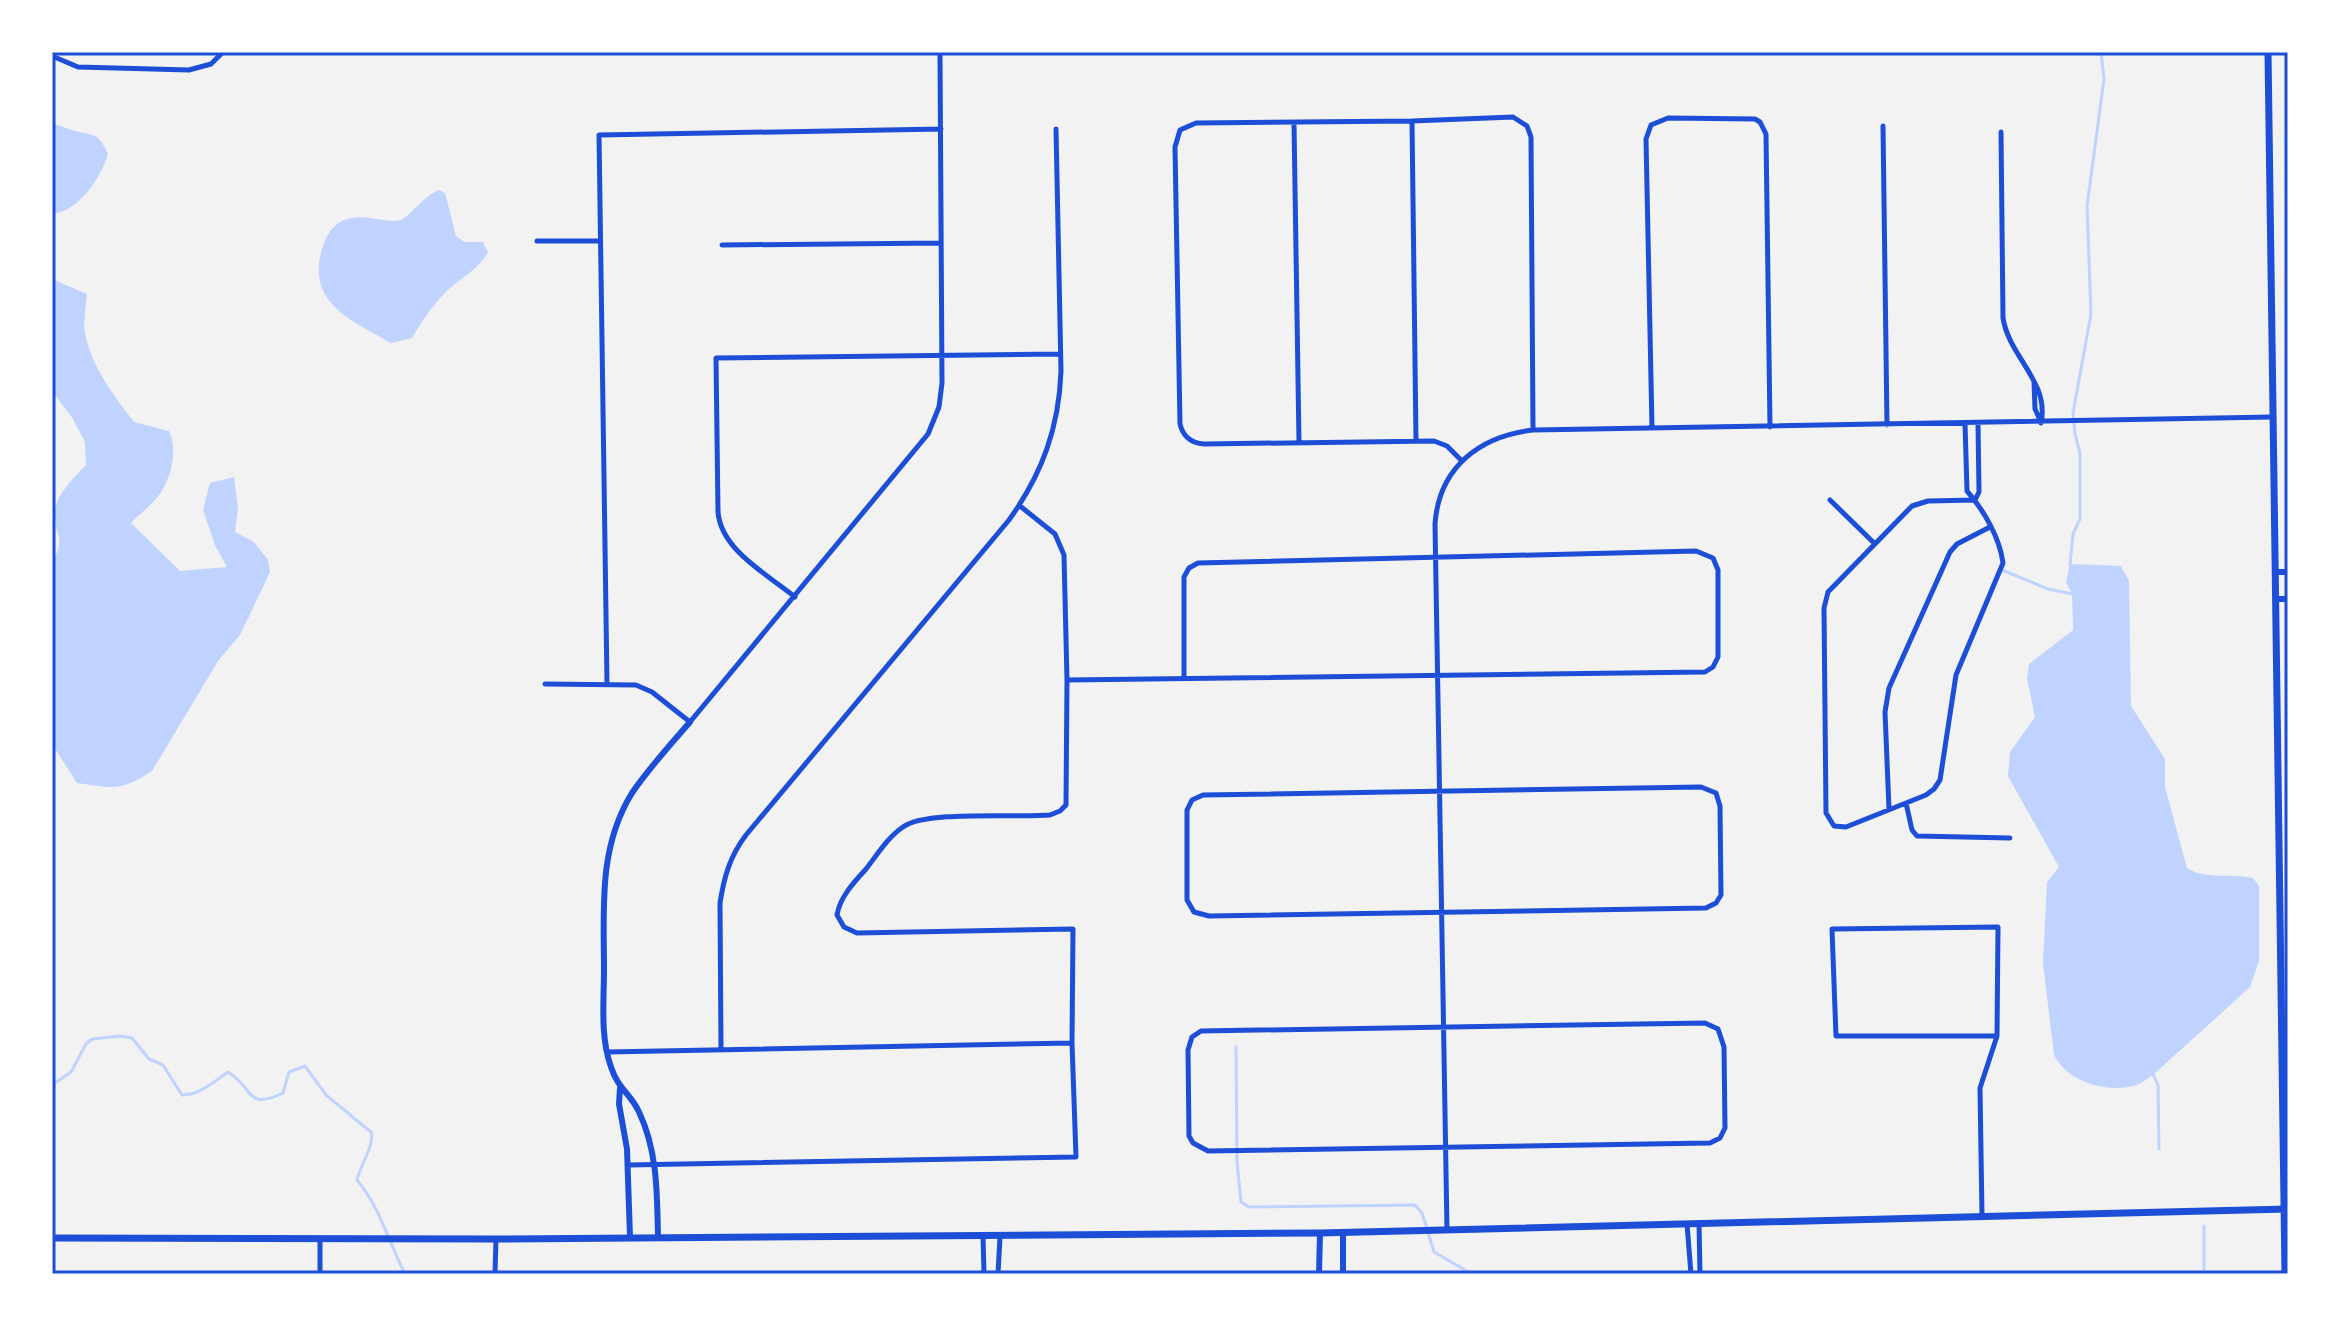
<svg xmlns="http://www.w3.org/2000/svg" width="2340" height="1326" viewBox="0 0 2340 1326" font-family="Poppins,sans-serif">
	<rect width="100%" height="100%" fill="#f2f2f2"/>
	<!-- water -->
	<path fill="#bfd3fe" d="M52 123C59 125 65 128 72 130 94 137 97 130 108 154 101 178 78 212 52 214Z
		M439 190 445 193 456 236 464 242H483L488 252C480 268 464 276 451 287 435 302 423 319 412 338L391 343C352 320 306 304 322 249 326 236 332 225 344 220 364 212 385 224 400 220 410 217 423 196 439 190Z
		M52 279 87 294C86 306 83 321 85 333 91 366 114 396 134 422L169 431C179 452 170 483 155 500 148 508 138 515 131 523L180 571 227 567 215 545 203 510 210 483 234 477 238 508 235 532 254 542 268 560 270 572 240 635 218 661 152 771C120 792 113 788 77 783L52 744V564C67 532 55 542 55 514 55 495 74 478 86 465L85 442 73 419 52 391Z
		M2070 564 2121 566 2129 581 2131 706 2165 759V787L2187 868C2205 880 2233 873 2253 878L2259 886V961L2250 987 2153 1075C2148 1078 2142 1083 2137 1085 2108 1094 2067 1082 2054 1055L2043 963 2047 882 2059 867 2008 776 2010 752 2035 717 2027 679 2029 664 2073 630 2072 594 2066 582Z"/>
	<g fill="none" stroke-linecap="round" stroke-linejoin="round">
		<!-- stream -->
		<path stroke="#bfd3fe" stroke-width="3" d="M2070 565 2073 534 2080 519V453L2075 434 2073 413 2091 314 2087 206 2104 79 2101 52
			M2002 570 2048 589 2072 594
			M1236 1047 1237 1162 1241 1202 1249 1207 1415 1205 1422 1213 1434 1252 1472 1274
			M2153 1074 2158 1085 2159 1149
			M52 1085 71 1072 86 1044 92 1039 120 1036 132 1038 149 1059 163 1065 182 1095C200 1095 213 1082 228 1072 254 1088 246 1111 283 1093L289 1072 305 1066 326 1095 372 1133C372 1151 361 1163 357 1180 380 1207 389 1243 405 1274
			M2204 1274V1226"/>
		<!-- minor -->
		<path stroke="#1d4ed8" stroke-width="5" d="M52 56 78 67 189 70 211 64 223 52
			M1412 121 1416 440
			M1294 123 1299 442
			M1883 126 1887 425
			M2001 132 2003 318C2009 357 2050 382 2041 423
			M537 241H599
			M722 245 940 243
			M2034 382 2035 409 2041 422
			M1965 423 1967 491C1983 509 2000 538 2003 563L1956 675 1940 780 1934 789 1926 795 1846 827 1834 826 1826 813 1824 608 1828 592 1912 506 1928 501 1975 500
			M1652 428 1646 139 1651 125 1668 118 1755 119 1760 122 1766 134 1770 427
			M1461 460 1447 446 1434 441 1204 444C1191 443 1183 437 1180 424L1175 147 1180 130 1196 123 1412 121 1513 117 1527 126 1531 137 1533 430
			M1830 500 1874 543
			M1975 500 1979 492 1978 423
			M795 597C767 574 721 550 718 512L716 358 1060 354
			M1067 680 1705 672 1713 667 1718 657V570L1713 558 1696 551 1198 563 1189 568 1184 577V678
			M607 683 599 135 941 129
			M545 684 636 685 652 692 690 722 928 434 939 407 942 383 940 52
			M1701 787 1716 793 1720 806 1721 895 1716 903 1706 908 1209 916 1194 912 1187 900V810L1192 800 1203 795Z
			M1906 803 1912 830 1917 836 2010 838
			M1889 809 1885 712 1889 688 1950 552 1957 544 1990 527
			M1705 1023 1718 1029 1724 1047 1725 1128 1720 1138 1710 1143 1208 1151 1193 1143 1189 1136 1188 1050 1192 1037 1201 1031Z
			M721 1049 720 903C724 877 730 856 746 835L1009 520C1042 474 1059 428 1061 371L1056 129
			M607 1052 1072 1043
			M628 1165 1076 1157 1072 1043 1073 929 857 933 844 927 837 915C840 897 854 882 866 869 877 855 888 837 903 827 926 810 1017 818 1050 815L1060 811 1066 805 1067 680 1064 555 1055 534 1020 506
			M1982 1216 1980 1088 1997 1036 1998 927 1832 929 1836 1036H1997
			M1699 1223 1700 1274
			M1687 1224 1691 1274
			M1447 1230 1435 524C1439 467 1480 436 1533 430L2273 417
			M983 1236 984 1274
			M320 1239V1274
			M495 1274 496 1239
			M998 1274 1000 1237"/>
		<!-- tertiary -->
		<path stroke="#1d4ed8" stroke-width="6" d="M2275 572H2288
			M2276 599H2288
			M620 1088 619 1104 627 1149 630 1237
			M1343 1233V1274
			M658 1238C657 1195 658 1152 639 1112 631 1094 618 1089 611 1067 600 1037 604 1001 604 970 604 909 598 848 632 793 649 768 670 745 690 722
			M1319 1274 1320 1233"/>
		<!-- secondary -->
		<path stroke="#1d4ed8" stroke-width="7" d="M2268 52 2285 1274
			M52 1238 496 1239 1320 1233 2288 1209"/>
	</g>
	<!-- border -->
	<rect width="2340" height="1326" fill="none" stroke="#ffffff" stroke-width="108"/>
	<rect x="54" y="54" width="2232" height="1218" fill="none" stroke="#1d4ed8" stroke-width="3"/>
</svg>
